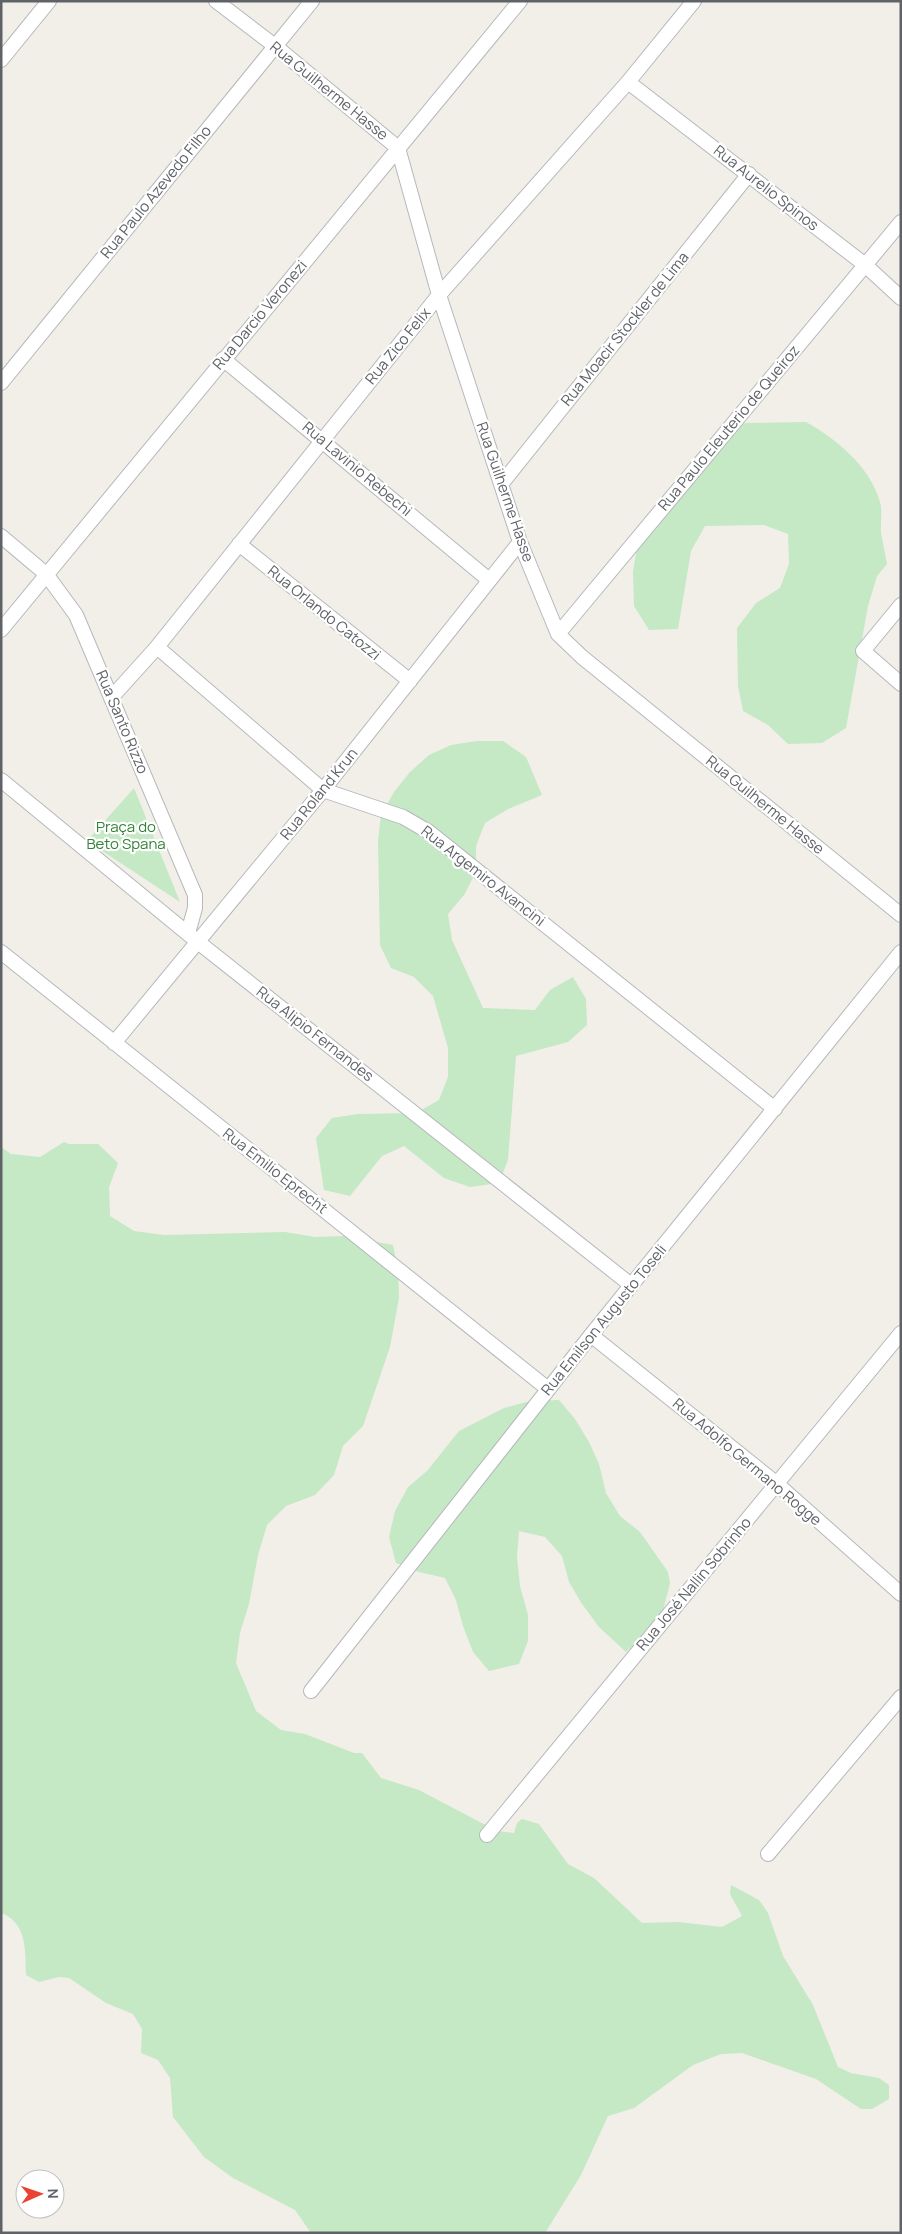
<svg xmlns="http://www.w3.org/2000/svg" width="902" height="2234" viewBox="0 0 902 2234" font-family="Manrope,sans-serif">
	<rect width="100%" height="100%" fill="#f1efe8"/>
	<!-- green -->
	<path fill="#c5e8c5" d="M806 422C836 439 870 466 880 502 883 512 880 523 881 533 883 543 885 554 887 564L877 576 868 606 846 728 822 743 788 744 768 725 743 711 738 686 737 628 756 603 780 588 789 564 788 534 764 525 705 526 691 551 678 629 649 630 634 606 633 572 637 547 723 428 747 423Z
		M477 741H503L526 757 542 795 508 809 485 823 476 846V872L464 895 448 914 452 940 483 1008 535 1010 550 990 573 977 586 999 587 1025 568 1042 516 1056 508 1160 499 1183 470 1187 444 1178 404 1146 382 1156 350 1196 324 1190 316 1138 332 1118 358 1114 416 1113 439 1100 448 1077V1048L433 996 414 977 391 968 380 945 378 841 381 815 394 792 410 772 429 755 451 745Z
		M134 788 180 902 87 841Z
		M64 1142 69 1144H98L118 1163 109 1187 110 1216 134 1231 164 1235 285 1232 315 1237 344 1236 393 1245 398 1269 399 1298 390 1347 363 1426 343 1446 334 1475 315 1495 286 1506 267 1525 258 1555 249 1604 240 1633 236 1663 256 1711 281 1730 305 1734 354 1753H362L381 1778 419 1790 497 1831 514 1833 517 1823 522 1819 539 1824 568 1864 594 1878 642 1923 679 1922 722 1927 742 1916 730 1894 731 1885 759 1900 768 1913 783 1956 813 2005 838 2067 851 2073 879 2078 889 2085V2099L872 2109H861L816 2079 742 2053 721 2054 693 2065 634 2108 608 2116 581 2175 545 2233H311L295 2210 233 2178 204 2157 173 2117 170 2078 158 2060 141 2053 142 2029 133 2014 106 2003 69 1978 59 1977 39 1982 26 1975C25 1952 28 1923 1 1913V1147L11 1154 40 1157Z
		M559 1400 575 1419 589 1442 599 1464 606 1493 620 1516 640 1532 668 1572 670 1583 661 1619 626 1652 599 1627 582 1604 569 1582 562 1556 545 1537 519 1531 517 1557 520 1586 528 1615V1641L519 1664 489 1671 473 1652 463 1626 456 1600 445 1578 419 1572 396 1563 389 1537 395 1511 408 1487 427 1471 459 1431 504 1408 530 1401Z"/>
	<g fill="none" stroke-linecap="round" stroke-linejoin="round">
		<defs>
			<path id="street" d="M216 1 275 46 398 148 439 295 520 542 558 634 582 657 901 915
				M1 60 49 1
				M628 82 864 264 901 298
				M223 359 489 580
				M1 383 312 1
				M502 483 749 174
				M1 536 46 574 76 615 195 895V908L188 933
				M239 544 410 681
				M901 605 863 651 901 684
				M1 630 520 1
				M558 634 901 222
				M157 647 323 790 403 817 429 832 775 1109
				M111 698 157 647 439 295 628 82 694 1
				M1 780 198 942 631 1285
				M1 952 548 1389
				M114 1043 323 790 520 542
				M591 1335 777 1484 901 1594
				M311 1691 591 1335 901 952
				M487 1835 901 1333
				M768 1854 901 1697"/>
		</defs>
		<!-- street casing -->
		<use href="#street" stroke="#b5b8bc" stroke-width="16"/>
		<!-- street -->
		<use href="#street" stroke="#fff" stroke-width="14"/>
	</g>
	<g text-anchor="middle" stroke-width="4.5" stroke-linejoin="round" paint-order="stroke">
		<!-- street labels -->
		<g font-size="15" fill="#5f6368" stroke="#fff">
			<text transform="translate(329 91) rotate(39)" y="5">Rua Guilherme Hasse</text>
			<text transform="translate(766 188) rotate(38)" y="5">Rua Aurelio Spinos</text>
			<text transform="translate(156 192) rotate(-51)" y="5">Rua Paulo Azevedo Filho</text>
			<text transform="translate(260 315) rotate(-50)" y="5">Rua Darcio Veronezi</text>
			<text transform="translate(625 329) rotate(-51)" y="5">Rua Moacir Stockler de Lima</text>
			<text transform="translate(398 346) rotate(-51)" y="5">Rua Zico Felix</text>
			<text transform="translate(729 428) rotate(-50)" y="5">Rua Paulo Eleuterio de Queiroz</text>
			<text transform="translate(357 469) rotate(40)" y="5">Rua Lavinio Rebechi</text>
			<text transform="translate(505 492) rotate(71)" y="5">Rua Guilherme Hasse</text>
			<text transform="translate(324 613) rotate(39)" y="5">Rua Orlando Catozzi</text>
			<text transform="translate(122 722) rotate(67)" y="5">Rua Santo Rizzo</text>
			<text transform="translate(319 794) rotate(-51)" y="5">Rua Roland Krun</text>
			<text transform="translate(765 805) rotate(39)" y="5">Rua Guilherme Hasse</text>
			<text transform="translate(483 876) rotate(38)" y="5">Rua Argemiro Avancini</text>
			<text transform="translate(315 1034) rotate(38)" y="5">Rua Alipio Fernandes</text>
			<text transform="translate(275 1171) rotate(38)" y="5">Rua Emilio Eprecht</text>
			<text transform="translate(604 1320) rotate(-51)" y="5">Rua Emilson Augusto Toseli</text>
			<text transform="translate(747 1462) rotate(40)" y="5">Rua Adolfo Germano Rogge</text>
			<text transform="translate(694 1584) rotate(-50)" y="5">Rua José Nallin Sobrinho</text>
		</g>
		<!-- park labels -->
		<g font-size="15" fill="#348238" stroke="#fff">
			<text x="126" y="832">Praça do<tspan x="126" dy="17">Beto Spana</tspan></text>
		</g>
	</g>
	<!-- border -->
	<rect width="902" height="2234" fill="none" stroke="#5f6368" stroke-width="5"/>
	<!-- north arrow -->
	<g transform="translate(40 2194) rotate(88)"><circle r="24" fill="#ffffff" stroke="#bfc1c3"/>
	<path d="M0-4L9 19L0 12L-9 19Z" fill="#ea4335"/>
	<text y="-8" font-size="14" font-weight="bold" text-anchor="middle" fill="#5f6368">N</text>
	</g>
</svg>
